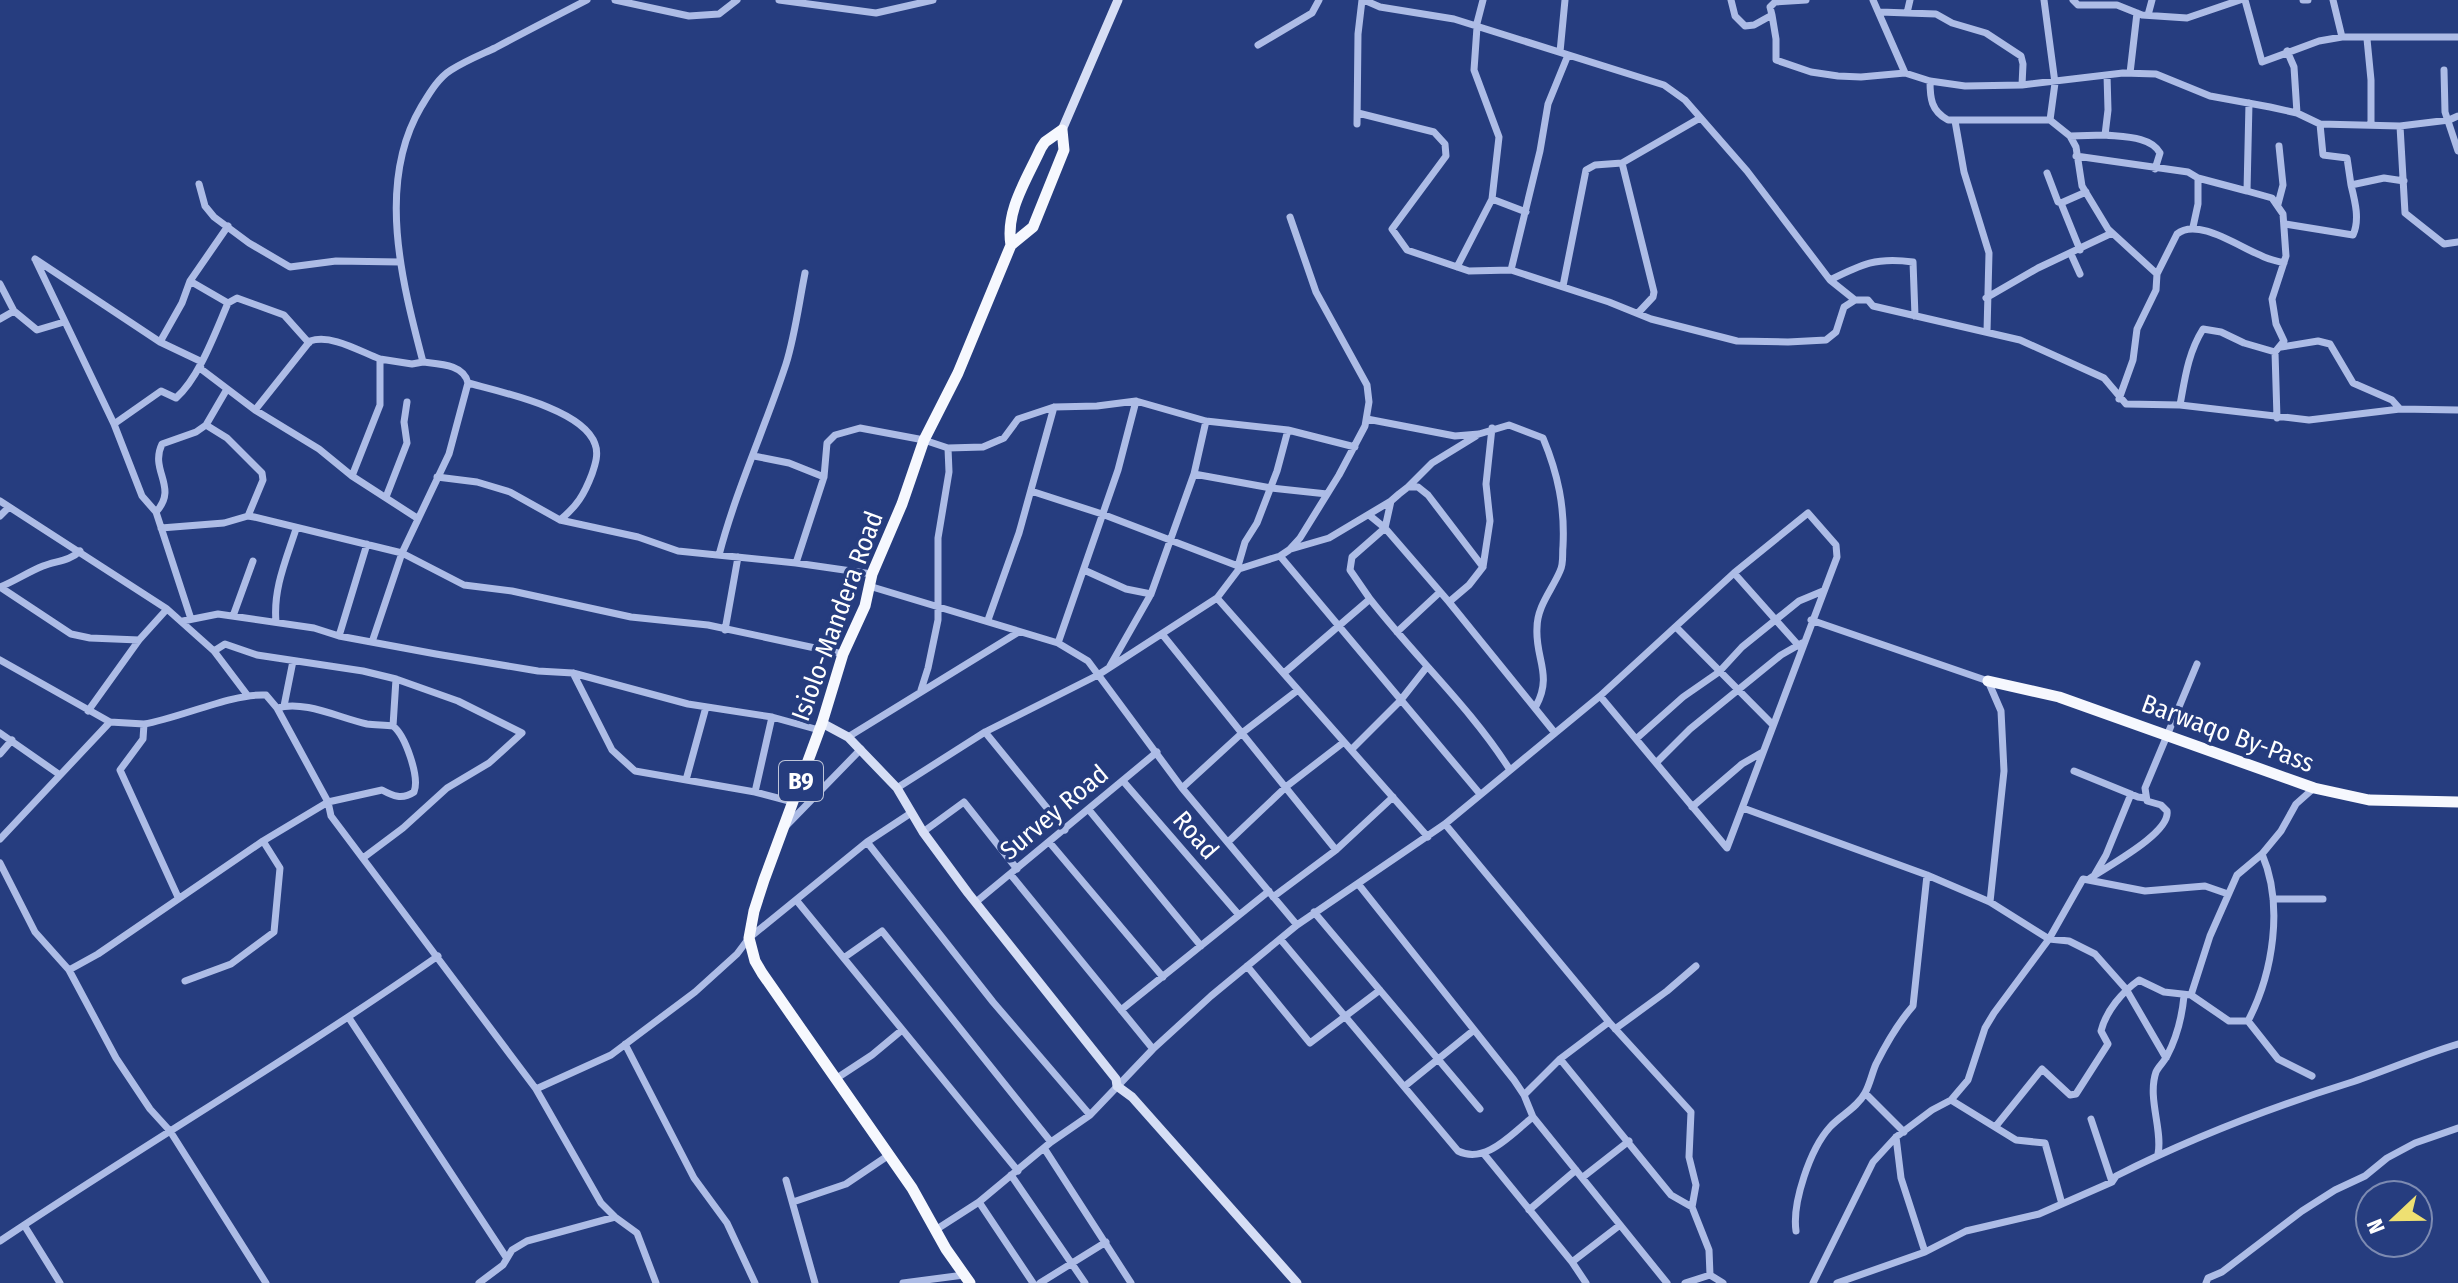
<svg xmlns="http://www.w3.org/2000/svg" width="2458" height="1283" viewBox="0 0 2458 1283" font-family="'Fira Sans Condensed',sans-serif">
	<rect width="100%" height="100%" fill="#263d7f"/>
	<g fill="none" stroke-linecap="round" stroke-linejoin="round">
		<!-- minor -->
		<path stroke="#adbce6" stroke-width="7" d="M615 0 689 16 719 14 737 0
			M779 0 876 13 933 0
			M1364 0 1380 7 1454 19 1664 85 1685 100 1747 171 1830 280 1855 300H1868L1873 306 2020 340 2104 378 2126 404 2180 405 2309 420 2400 409 2458 410
			M1731 0 1735 16 1745 26 1754 25 1772 15 1776 39V60L1811 72 1838 76 1861 77 1905 73 1930 81 1965 86 2022 85 2123 73 2156 74 2210 96 2270 107 2297 113 2320 124 2400 126 2449 120 2458 116
			M1873 0 1905 73
			M2044 0 2055 83 2050 120 2070 136 2076 147 2082 186 2108 229 2157 274 2156 290 2137 329 2133 360 2119 399
			M2073 0 2078 5H2117L2142 15 2187 18 2240 0
			M2245 0 2262 62 2319 41 2342 37H2458
			M2303 0H2308
			M2333 0 2342 37
			M1880 12 1936 14 1952 23 1986 33 2021 56 2023 64 2022 85
			M1907 13 1910 0
			M1772 15 1770 7 1775 2 1806 0
			M2148 15 2152 0
			M1476 27 1483 0
			M2367 39 2371 80V124
			M1258 45 1312 13 1319 0
			M2287 51 2294 67 2297 113
			M1560 52 1565 0
			M2444 70 2445 112 2458 151
			M2130 73 2137 13
			M1930 81C1930 98 1931 111 1948 120H2050
			M2249 103 2247 191 2272 198 2283 214 2286 256 2272 299 2276 324 2284 341 2275 352 2277 418
			M1358 113 1434 132 1445 144 1446 156 1392 229 1407 250 1469 271 1511 270 1609 302 1651 319 1737 341 1788 342 1826 340 1836 332 1844 307 1855 300
			M1955 121 1964 172 1989 253 1987 332
			M1357 124 1358 34 1362 0
			M2320 124 2323 155 2347 158 2351 185 2384 178 2404 181
			M2400 126 2405 213 2444 244 2458 242
			M2105 135C2123 137 2151 136 2160 153L2155 169
			M2070 136 2105 135 2108 110 2107 75
			M2076 156 2188 172 2198 178 2247 191
			M1622 163 1654 292 1653 297 1638 313
			M2047 173 2058 202 2061 203 2086 192
			M199 184 205 206 214 217 249 243 290 267 336 261 400 262
			M1492 199 1526 212
			M2061 203 2080 250
			M2278 204 2283 185 2279 146
			M2285 224 2353 235C2360 220 2355 201 2351 185
			M2193 227 2198 204V178
			M2071 254 2080 274
			M35 259 160 342 200 361 201 369 255 410 319 449 352 476 417 518
			M36 261 114 424 142 496 156 512 191 619
			M1457 267 1492 199 1499 137 1474 70 1477 27
			M1511 270 1540 151 1548 104 1568 55
			M2157 274 2177 234C2197 217 2239 247 2260 255 2267 259 2276 261 2284 263
			M1830 280C1862 264 1876 257 1913 262L1915 316
			M190 281 228 303
			M0 284 14 311
			M1563 286 1586 170 1595 165 1622 163 1700 118
			M1986 298 2038 268 2112 233
			M0 319 14 311 37 330 64 322
			M160 342 182 303 190 281 228 226
			M2281 347 2318 341 2330 344 2353 383 2392 400 2400 409
			M468 383C501 392 583 409 595 444 599 454 595 465 592 474 584 495 577 506 560 520
			M2180 405C2185 378 2188 353 2203 329L2221 332 2244 343 2275 352
			M255 410 310 341C332 334 359 351 380 359
			M1367 419 1455 436 1479 434 1509 425 1543 438C1558 474 1565 507 1563 546 1562 555 1564 563 1560 571 1552 590 1537 606 1537 628 1535 658 1553 675 1536 706
			M114 424 161 391 176 398C199 378 215 333 228 303L237 298 284 315 309 343
			M206 425 227 438 262 473 263 480 248 516
			M754 456 789 463 824 477 796 563
			M1194 474 1271 488 1327 494
			M352 476 380 405V359L412 364 423 362
			M437 477 477 482 510 492 560 520 638 537 678 551 796 563 872 574
			M824 477 827 443 835 435 860 428 924 440 948 448 983 447 1004 438 1018 419 1054 407 1097 406 1136 401 1206 421 1288 430 1355 447
			M1408 487 1432 463 1476 436
			M1031 491 1102 514 1238 566 1239 569
			M386 497 407 443 404 422 407 402
			M0 501 167 609 214 651 248 696
			M156 512C179 487 149 471 162 444L196 432 206 425 227 389
			M1369 515 1385 528 1449 602 1555 733
			M0 516 9 507
			M161 528 224 523 248 516 254 517 402 553 464 585 512 591 631 617 708 625 843 654
			M1291 549 1329 538 1391 501
			M719 555C736 490 765 428 786 364 795 335 799 303 805 273
			M1280 556 1480 794
			M1238 566 1245 542 1257 523 1277 471 1288 430
			M1084 570 1126 589 1151 594
			M1734 573 1799 646
			M869 586 1058 643 1088 661 1182 788 1297 925
			M0 587 71 634 90 638 139 640 167 609
			M0 587C15 581 28 572 43 566 55 561 70 561 80 551
			M1217 598 1428 837
			M1370 599 1350 570 1352 557 1385 528 1391 501 1399 494 1408 487H1418L1428 495 1483 567
			M1449 602 1469 585 1483 567 1490 521 1486 484 1492 428
			M233 616 253 561
			M988 620 1019 533 1054 407
			M1811 620 1988 681 2001 711 2004 771 1990 902
			M183 621 218 614 314 628 339 636 436 654 538 671 573 673 688 704 772 717 819 730
			M276 622C273 589 286 560 296 529
			M1676 627 1773 725
			M725 630 738 557
			M1397 632 1440 592
			M1162 634 1336 850
			M339 636 367 544
			M372 642 402 553 449 454 468 383C464 364 439 364 423 362 402 282 376 183 421 107 429 94 438 78 451 70 465 61 480 55 495 48 525 32 556 16 587 0
			M1058 643 1118 470 1136 401
			M214 651 225 644 257 655 363 671 396 679 458 701 522 733 489 763 447 788 403 828 363 858
			M0 660 110 722 144 724
			M1110 666 1151 594 1194 474 1206 421
			M573 673 612 750 635 771 755 792 793 802
			M1284 673 1370 599C1415 657 1471 708 1510 770
			M921 690 928 668 938 620V538L949 472 948 448
			M284 706 293 661
			M277 708C305 700 339 718 367 724 375 725 385 725 393 726
			M88 711 139 640
			M985 732 1065 830
			M0 733 60 775
			M848 737 1017 633
			M1636 739 1683 697 1719 672 1742 647 1799 601 1823 591
			M1352 749 1400 701 1426 668
			M0 754 12 740
			M1656 763 1690 729 1781 655 1802 643
			M2074 771 2138 797 2145 798
			M686 780 706 707
			M1123 781 1239 915
			M897 788 985 732 1098 675 1217 598 1239 569 1280 556 1289 550 1300 538 1339 475 1365 426 1369 402 1367 385 1316 292 1290 217
			M1182 788 1242 733 1298 690
			M755 792 772 717
			M1692 807 1742 764 1761 753
			M1743 808 1927 875 1990 902 2049 939 2069 941 2095 954 2126 989 2166 1058
			M1089 810 1201 946
			M1445 824 1609 1022 1691 1112 1689 1157 1696 1185 1692 1207 1709 1250 1710 1275
			M787 825 861 749
			M923 832 964 802 1017 869
			M0 839 110 722
			M867 842 993 1002 1090 1115
			M1228 842 1287 786 1344 742
			M1050 843 1163 977
			M0 863 35 932 69 970 116 1058 150 1109 170 1131 266 1283
			M2095 874 2106 855 2131 794
			M1011 875 1153 1049
			M2089 879C2106 867 2171 833 2167 811L2161 805 2147 801 2145 788 2197 664
			M1359 885 1514 1080 1524 1095 1533 1117 1667 1283
			M178 897 120 770 143 739 144 724C180 718 233 693 266 695L277 708 328 802 331 816 536 1089 601 1203 615 1217 637 1233 656 1283
			M1273 897 1336 850 1393 797
			M2273 899H2323
			M797 901 1018 1171
			M976 902 1157 752
			M1314 912 1480 1109
			M1281 940 1458 1151C1486 1165 1512 1133 1533 1117
			M845 957 882 931 1051 1142
			M1247 966 1310 1043 1380 990
			M69 970 98 954 263 841 328 802 382 790C393 796 402 800 414 792 420 777 405 735 393 726L396 679
			M185 981 231 964 274 932 280 868 263 841
			M2191 995 2210 936 2237 875 2262 854 2281 831 2296 804 2314 788
			M1121 1010 1269 891
			M349 1018 506 1257
			M2248 1021C2273 973 2284 905 2262 854
			M1615 1029 1667 991 1696 966
			M625 1044 694 1178 727 1223 755 1283
			M1560 1059 1671 1195 1692 1207
			M837 1078 872 1055 902 1030
			M1405 1086 1474 1030
			M536 1089 611 1055 695 992 737 954 749 938 867 842 911 813
			M1865 1093 1904 1132
			M1524 1095 1560 1059 1609 1022
			M1951 1100 2016 1140 2045 1143 2062 1204
			M2091 1119 2112 1182
			M1996 1126 2042 1069 2070 1095 2076 1094 2108 1044 2101 1031C2106 1011 2122 992 2139 980L2164 992 2191 995 2229 1021H2248L2278 1059 2312 1076
			M1896 1137 1901 1178 1925 1252
			M1044 1148 1131 1283
			M1484 1154 1572 1262 1586 1283
			M2158 1154C2163 1130 2147 1098 2156 1072 2158 1067 2164 1062 2167 1056 2177 1037 2182 1017 2184 996
			M1011 1175 1085 1283
			M1583 1177 1629 1141
			M786 1180 815 1283
			M793 1202 846 1184 889 1155
			M979 1202 1033 1283
			M1529 1210 1576 1170
			M24 1225 60 1283
			M937 1229 979 1202 1051 1142 1090 1115 1153 1049 1211 996 1297 925 1445 824 1600 696 1734 573 1808 513 1836 545 1837 557 1727 848 1600 696
			M1796 1231C1792 1203 1810 1149 1830 1127 1841 1115 1857 1108 1865 1093 1870 1084 1872 1073 1876 1064 1886 1044 1899 1022 1913 1006L1927 875
			M0 1241C145 1144 295 1056 438 956
			M1572 1262 1620 1225
			M479 1283 503 1265 512 1250 527 1241 615 1217
			M903 1283 964 1275
			M1040 1283 1106 1242
			M1685 1283 1710 1275 1723 1283
			M1813 1283 1873 1162 1896 1137 1932 1110 1951 1100 1968 1080 1985 1028 1994 1013 2049 939 2083 879 2145 891 2205 886 2228 894
			M1837 1283 1925 1252 1966 1231 2039 1214 2112 1182 2116 1176C2191 1138 2269 1108 2349 1083 2385 1071 2421 1055 2458 1044
			M2206 1283 2208 1278 2222 1272 2302 1211 2335 1190 2365 1176 2387 1158 2415 1143 2458 1128"/>
		<!-- secondary -->
		<path stroke="#d6def5" stroke-width="9" d="M1062 130 1118 0
			M822 723 848 737 897 788 923 832 968 893 1116 1079 1117 1086 1132 1097 1297 1283"/>
		<!-- trunk -->
		<path stroke="#f6f8fe" stroke-width="11" d="M1062 130 1064 150 1033 227 1011 245C1005 211 1027 179 1041 148L1045 142Z
			M1988 681 2059 697 2314 788 2369 800 2458 802
			M970 1283 946 1249 912 1188 762 973 755 961 749 938 754 911 764 880 822 723 843 654 865 606 872 574 902 504 924 440 958 373 1011 245"/>
	</g>
	<g text-anchor="middle" stroke-width="7" stroke-linejoin="round" paint-order="stroke">
		<!-- shield labels -->
		<rect fill="#263d7f" stroke="#bec5d9" stroke-width="2" x="779" y="761" width="44" height="40" rx="6"/>
		<g font-size="24" font-weight="bold" fill="#fff">
			<text x="801" y="789">B9</text>
		</g>
		<!-- street labels -->
		<g font-size="26" fill="#fff" stroke="#263d7f">
			<text transform="translate(837 616) rotate(-70)" y="9">Isiolo-Mandera Road</text>
			<text transform="translate(2228 733) rotate(20)" y="9">Barwaqo By-Pass</text>
			<text transform="translate(1054 812) rotate(-40)" y="9">Survey Road</text>
			<text transform="translate(1196 835) rotate(49)" y="9">Road</text>
		</g>
	</g>
	<!-- north arrow -->
	<g transform="translate(2394 1219) rotate(248)"><circle r="38" fill="#263d7f" stroke="#7d8bb2" stroke-width="2"/>
	<path d="M0-6L14 30L0 20L-14 30Z" fill="#eee072"/>
	<text y="-12" font-size="22" font-weight="bold" text-anchor="middle" fill="#ffffff">N</text>
	</g>
</svg>
